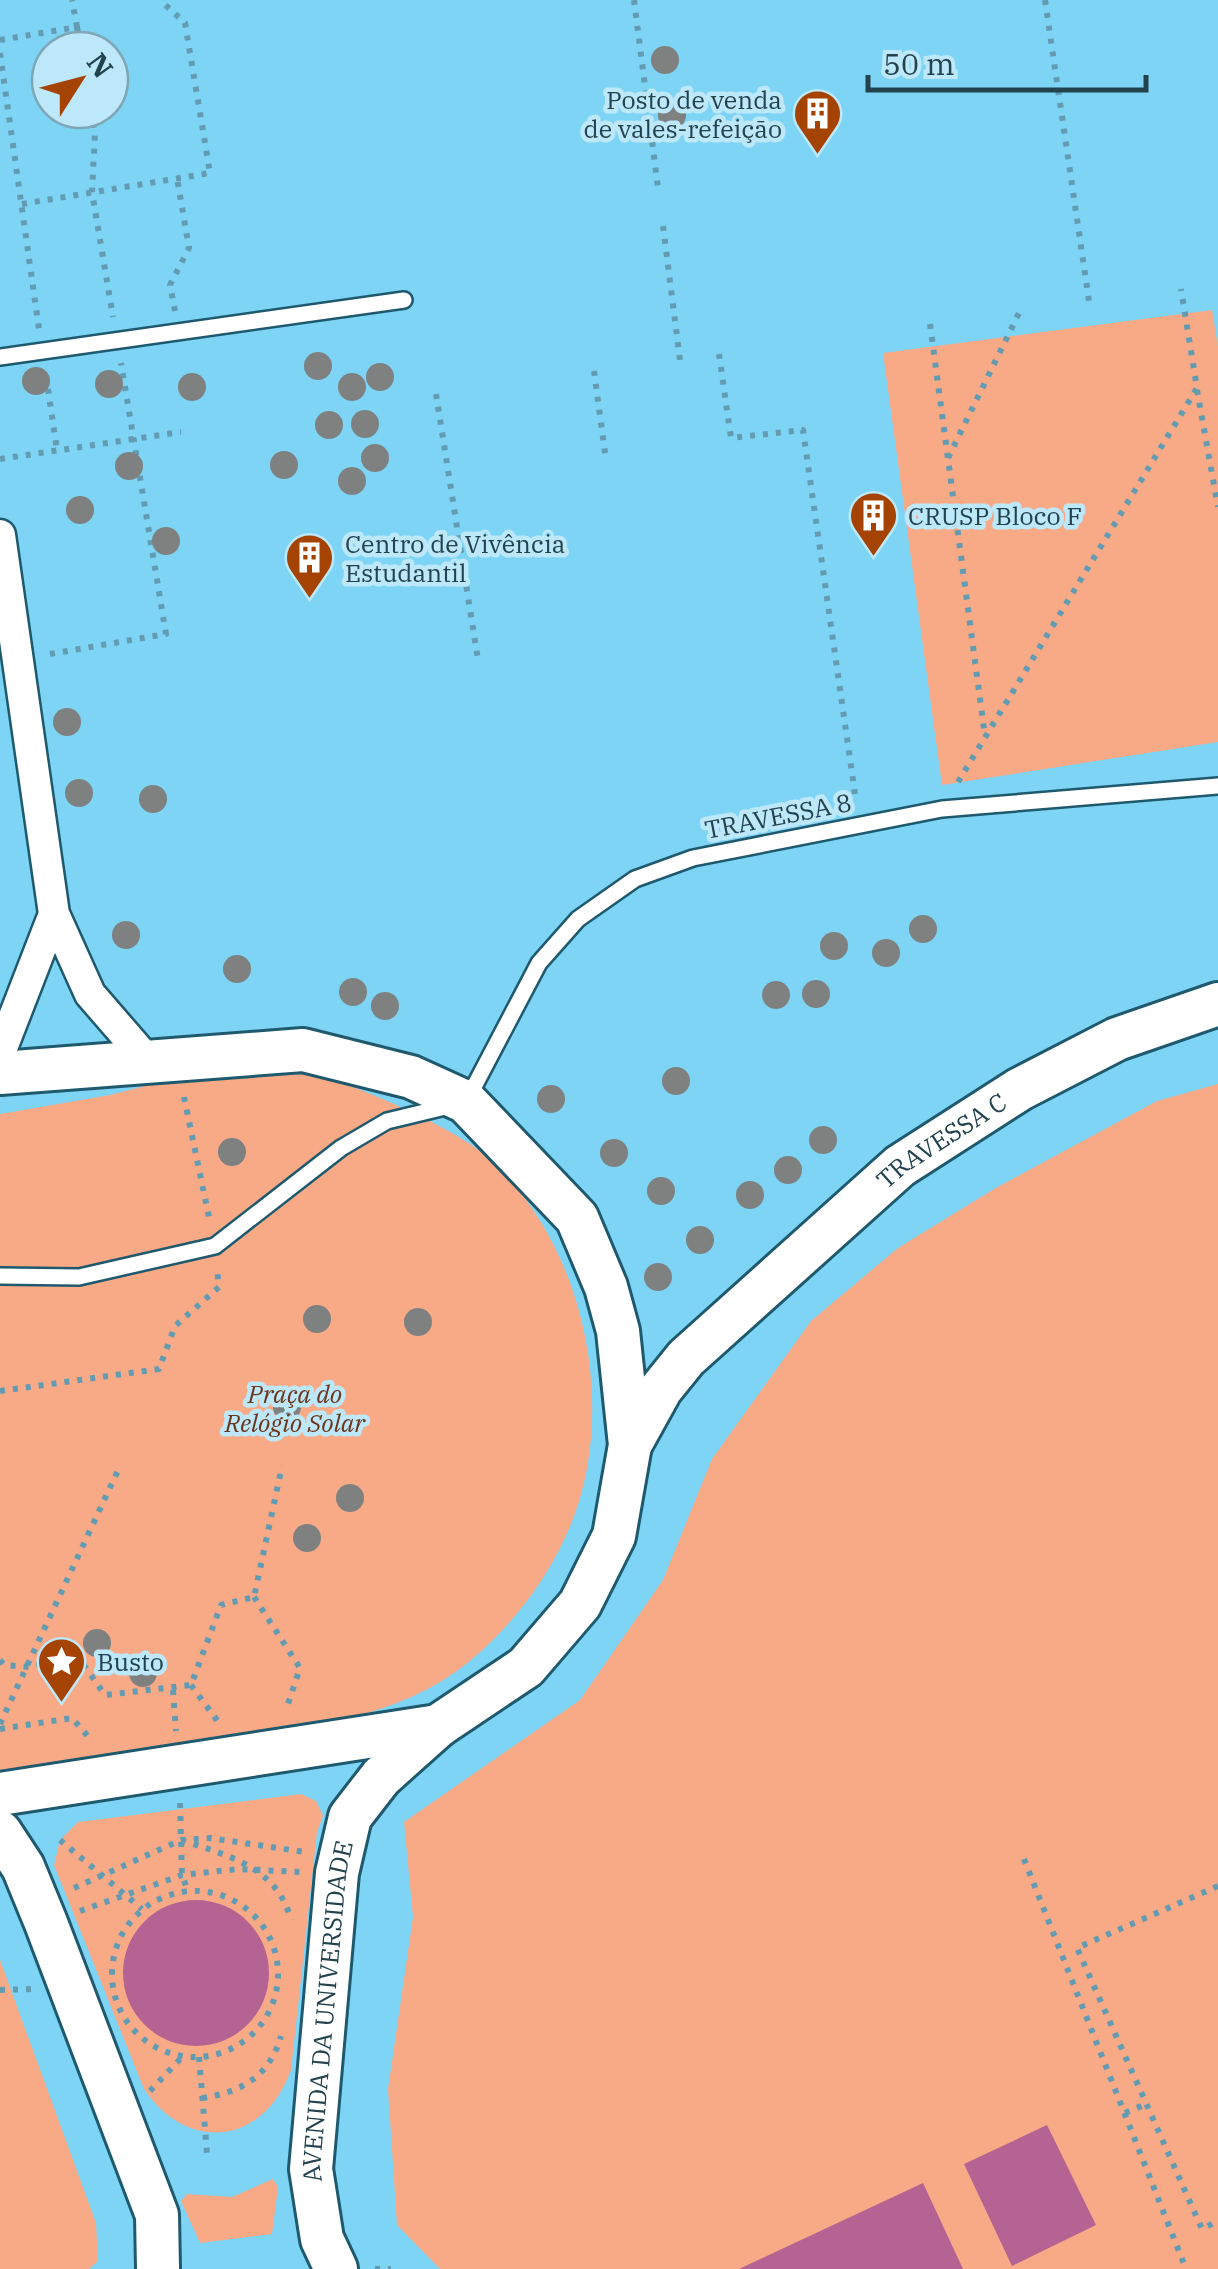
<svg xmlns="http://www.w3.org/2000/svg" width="1218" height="2269" viewBox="0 0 1218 2269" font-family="'IBM Plex Serif',serif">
	<rect width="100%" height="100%" fill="#94e0fe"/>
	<!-- built -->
	<path fill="#7ed4f5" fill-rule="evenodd" d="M0 0H1218V2269H0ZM50 50H110V110H50Z"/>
	<!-- green -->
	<path fill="#f8aa87" d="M1212 310 1218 347V742L942 785 883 353Z
		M227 1065C254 1068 284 1067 310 1073 354 1084 446 1124 481 1152 569 1225 607 1357 587 1468 575 1539 531 1607 478 1654 389 1734 260 1730 149 1747 99 1755 50 1766 0 1775V1114L110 1095Z
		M1218 1084V2269H440L397 2225 388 2089 413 1917 404 1822 580 1700 663 1580 712 1459 811 1321 898 1248 994 1189 1157 1101Z
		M301 1794 316 1801 323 1816 317 1832 291 2070C264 2145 188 2154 144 2089L54 1865 60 1840 78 1822Z
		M0 1960 96 2223 98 2261 89 2269H0Z
		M273 2179 278 2187 272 2234 200 2243 181 2201 187 2194 232 2197Z"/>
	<!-- water -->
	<path fill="#b46392" d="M123 1973a73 73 0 1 1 146 0a73 73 0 1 1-146 0Z
		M1047 2125 1096 2225 1012 2266 964 2164Z
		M923 2183 963 2269H739Z"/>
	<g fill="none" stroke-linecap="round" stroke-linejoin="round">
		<defs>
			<path id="lane" d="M0 357 404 300
				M0 1276 79 1277 215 1246 341 1148 387 1121 466 1102 539 963 578 919 635 879 693 858 942 809 1218 786"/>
			<path id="street" d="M0 535 54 914 90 994 148 1061
				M0 1053 54 914"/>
			<g id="secondary">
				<path d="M0 1073 303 1050 411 1077 466 1102 577 1218 606 1287 618 1331 630 1445 614 1536 580 1604 526 1667 438 1726 0 1794"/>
				<path id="s1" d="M630 1445 661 1389 686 1358 900 1166 1020 1089 1117 1039 1218 1004"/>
				<path d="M0 1832 23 1867 46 1923 157 2215 158 2269"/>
				<path id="s2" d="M336 2269 322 2239 311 2169 337 1873 350 1817 381 1777 438 1726"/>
			</g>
		</defs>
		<!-- lane casing -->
		<use href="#lane" stroke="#1e596e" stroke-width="20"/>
		<!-- street casing -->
		<use href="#street" stroke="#1e596e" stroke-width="35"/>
		<!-- secondary casing -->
		<use href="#secondary" stroke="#1e596e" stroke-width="48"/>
		<!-- path -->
		<path stroke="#639cb2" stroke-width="6" stroke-dasharray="5 8" stroke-linecap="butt" d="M634 0 658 188
			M1045 0 1089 301
			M77 27 81 50
			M0 40 77 27 72 0
			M0 53 39 329
			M91 110 95 133 92 192 113 317
			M22 204 210 173 185 23 160 0
			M663 226 680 360
			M175 311 170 285 189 248 177 178
			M930 324 985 736
			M719 354 731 438 803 430 856 801
			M594 371 606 460
			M46 376 57 450
			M1197 390 1218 507
			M436 394 478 660
			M948 458 1020 311
			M0 459 181 432
			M50 654 166 634 121 363
			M958 782 1197 388 1181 289
			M184 1097 210 1222
			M0 1391 159 1369 175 1326 219 1287 217 1269
			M254 1597 300 1668 286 1710
			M0 1660 4 1665 29 1667 78 1657 105 1695 191 1685 221 1605 254 1597 282 1466
			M191 1685 219 1723
			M173 1690 176 1731
			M0 1724 120 1466
			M0 1729 72 1718 92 1741
			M180 1803 182 1875 188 1891
			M60 1840 142 1909
			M181 1840C229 1856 277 1867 291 1920
			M1024 1859 1186 2269
			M1218 1886 1077 1948 1202 2229 1218 2221
			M74 1888 181 1840 210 1838 305 1852
			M112 1974a83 83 0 1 1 166 0a83 83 0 1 1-166 0Z
			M80 1911 182 1875 238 1869 301 1872
			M0 1990 32 1989
			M199 2057 207 2153
			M150 2091 183 2056
			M202 2098C242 2092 269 2077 281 2036
			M1125 2113 1146 2104
			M375 2269H391"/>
		<!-- lane -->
		<use href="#lane" stroke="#fff" stroke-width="15"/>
		<!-- street -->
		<use href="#street" stroke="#fff" stroke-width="30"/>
		<!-- secondary -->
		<use href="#secondary" stroke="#fff" stroke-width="42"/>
	</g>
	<!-- trees -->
	<g fill="#7e8180">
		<circle cx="665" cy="60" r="14"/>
		<circle cx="672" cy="115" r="14"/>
		<circle cx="318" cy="366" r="14"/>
		<circle cx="380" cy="377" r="14"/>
		<circle cx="36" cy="381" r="14"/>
		<circle cx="109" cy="384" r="14"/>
		<circle cx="192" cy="387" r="14"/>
		<circle cx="352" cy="387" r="14"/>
		<circle cx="365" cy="424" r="14"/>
		<circle cx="329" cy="425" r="14"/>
		<circle cx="375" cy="458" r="14"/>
		<circle cx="284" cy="465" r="14"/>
		<circle cx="129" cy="466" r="14"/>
		<circle cx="352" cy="481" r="14"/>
		<circle cx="80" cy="510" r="14"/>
		<circle cx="166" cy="541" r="14"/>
		<circle cx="67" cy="722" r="14"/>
		<circle cx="79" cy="793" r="14"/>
		<circle cx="153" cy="799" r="14"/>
		<circle cx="923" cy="929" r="14"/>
		<circle cx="126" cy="935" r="14"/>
		<circle cx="834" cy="946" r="14"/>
		<circle cx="886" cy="953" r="14"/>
		<circle cx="237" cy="969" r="14"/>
		<circle cx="353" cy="992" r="14"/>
		<circle cx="816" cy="994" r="14"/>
		<circle cx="776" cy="995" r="14"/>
		<circle cx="385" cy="1006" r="14"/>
		<circle cx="676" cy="1081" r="14"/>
		<circle cx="551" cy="1099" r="14"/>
		<circle cx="823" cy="1140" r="14"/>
		<circle cx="232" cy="1152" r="14"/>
		<circle cx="614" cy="1153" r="14"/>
		<circle cx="788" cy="1170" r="14"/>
		<circle cx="661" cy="1191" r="14"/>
		<circle cx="750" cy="1195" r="14"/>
		<circle cx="700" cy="1240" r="14"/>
		<circle cx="658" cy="1277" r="14"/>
		<circle cx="317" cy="1319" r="14"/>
		<circle cx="418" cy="1322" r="14"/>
		<circle cx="287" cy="1407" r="14"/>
		<circle cx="350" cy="1498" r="14"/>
		<circle cx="307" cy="1538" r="14"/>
		<circle cx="97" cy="1643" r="14"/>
		<circle cx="143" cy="1673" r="14"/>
	</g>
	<!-- icons -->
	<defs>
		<symbol id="building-pin" viewBox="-11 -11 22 30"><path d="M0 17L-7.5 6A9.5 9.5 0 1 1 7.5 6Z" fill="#a54303" stroke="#bde8fa"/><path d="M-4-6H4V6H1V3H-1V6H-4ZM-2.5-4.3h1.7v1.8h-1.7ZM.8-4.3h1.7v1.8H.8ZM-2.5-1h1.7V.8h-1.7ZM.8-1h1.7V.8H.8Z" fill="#fff"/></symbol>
		<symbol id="sight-pin" viewBox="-11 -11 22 30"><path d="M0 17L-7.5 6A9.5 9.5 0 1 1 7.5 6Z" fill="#a54303" stroke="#bde8fa"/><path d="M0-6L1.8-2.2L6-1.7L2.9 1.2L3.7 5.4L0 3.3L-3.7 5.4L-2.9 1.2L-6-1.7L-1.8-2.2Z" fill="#fff"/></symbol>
	</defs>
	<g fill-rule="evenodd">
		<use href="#building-pin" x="790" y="86" width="55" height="75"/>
		<use href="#building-pin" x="846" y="488" width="55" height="75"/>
		<use href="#building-pin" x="282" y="530" width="55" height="75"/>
		<use href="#sight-pin" x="34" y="1634" width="55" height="75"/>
	</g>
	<g text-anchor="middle" stroke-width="9" stroke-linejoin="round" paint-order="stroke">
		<!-- poi labels -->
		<g font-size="25" fill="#22424e" stroke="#bde8fa" text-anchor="start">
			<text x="782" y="109" text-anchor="end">Posto de venda<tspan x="782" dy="29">de vales-refeição</tspan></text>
			<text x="908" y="525">CRUSP Bloco F</text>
			<text x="345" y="553">Centro de Vivência<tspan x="345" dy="29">Estudantil</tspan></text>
			<text x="97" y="1671">Busto</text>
		</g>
		<!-- street labels -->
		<g font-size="25" fill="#22424e" stroke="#bde8fa">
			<text transform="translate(778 816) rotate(-11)" y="9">TRAVESSA 8</text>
			<text dy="9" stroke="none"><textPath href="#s1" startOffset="440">TRAVESSA C</textPath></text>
			<text dy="9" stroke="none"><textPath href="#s2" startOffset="262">AVENIDA DA UNIVERSIDADE</textPath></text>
		</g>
		<!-- park labels -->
		<g font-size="25" font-style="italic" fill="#6c3418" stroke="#bde8fa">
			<text x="295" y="1403">Praça do<tspan x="295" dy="29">Relógio Solar</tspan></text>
		</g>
	</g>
	<!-- north arrow -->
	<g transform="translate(80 80) rotate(54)"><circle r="48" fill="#bde8fa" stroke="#7fa6b5" stroke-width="2.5"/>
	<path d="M0-8L18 38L0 25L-18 38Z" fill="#a54303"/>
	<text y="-15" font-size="28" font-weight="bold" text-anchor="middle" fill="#22424e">N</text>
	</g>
	<!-- scale -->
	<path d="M868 75v15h278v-15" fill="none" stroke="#22424e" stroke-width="5"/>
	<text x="883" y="75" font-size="30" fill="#22424e" stroke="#bde8fa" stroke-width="8" paint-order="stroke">50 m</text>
</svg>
